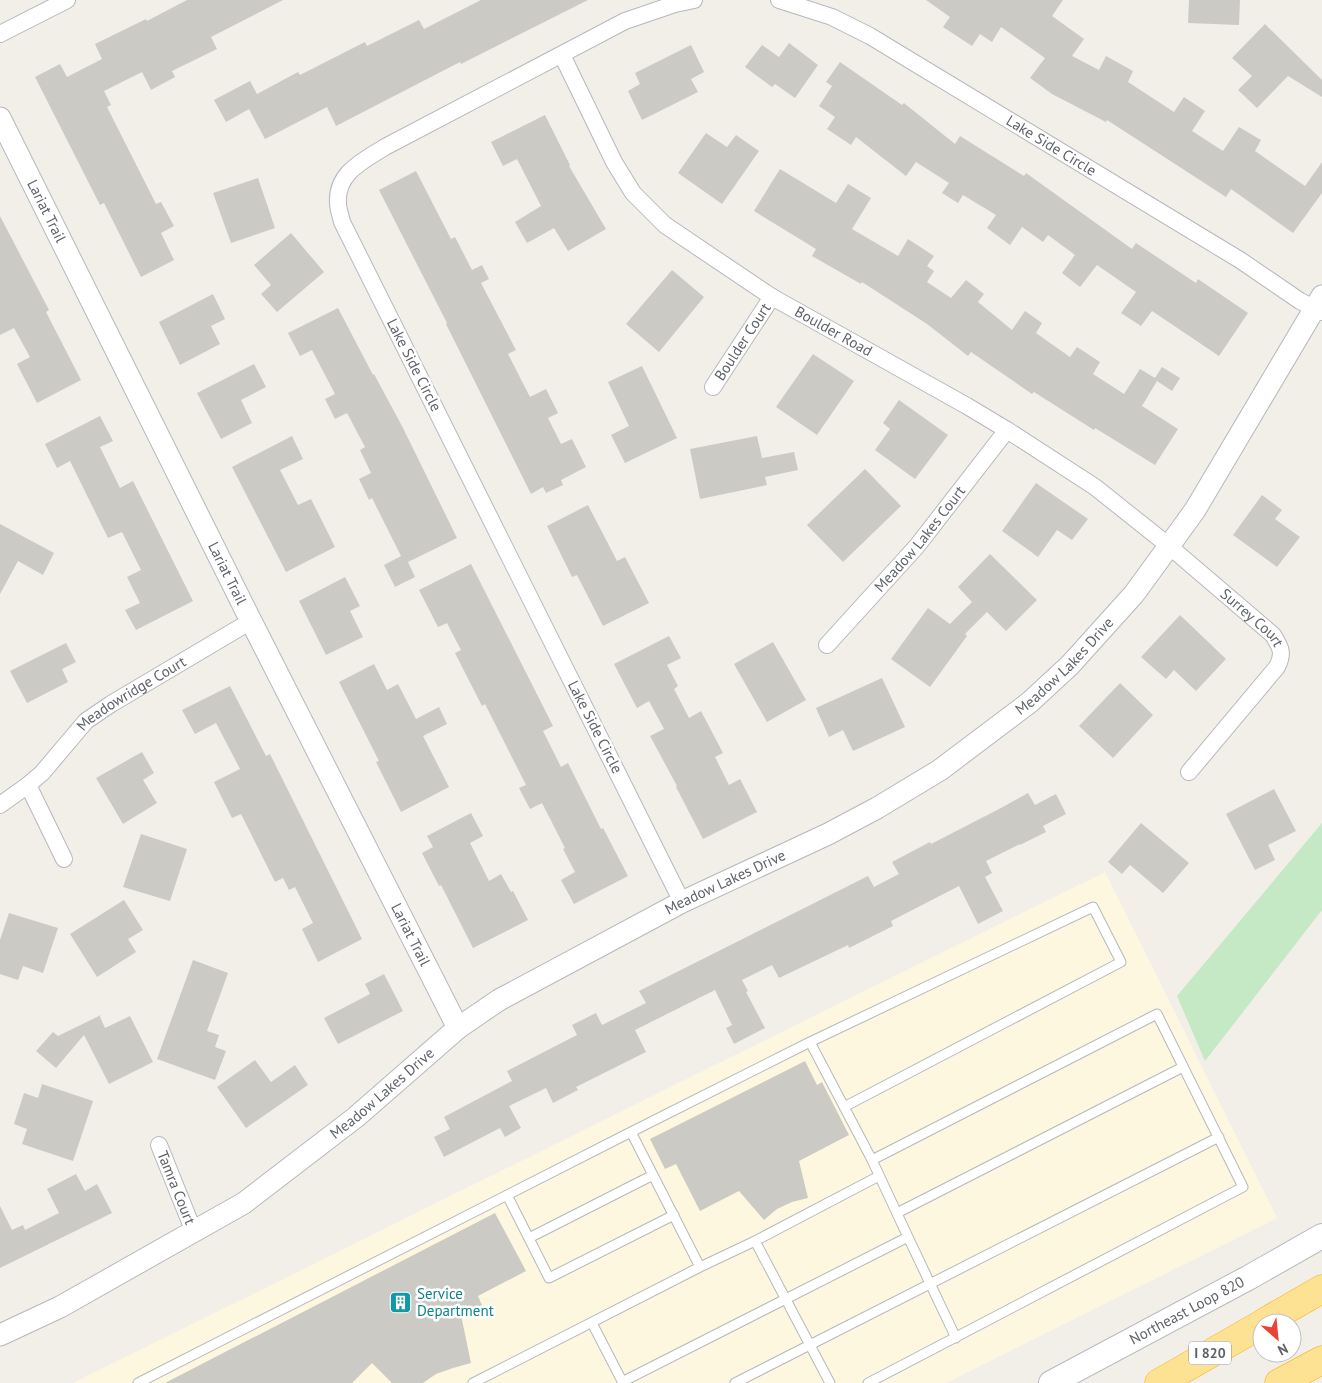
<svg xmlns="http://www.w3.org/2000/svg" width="1322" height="1383" viewBox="0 0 1322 1383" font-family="'PT Sans',sans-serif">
	<rect width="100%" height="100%" fill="#f1efe8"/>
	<!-- commercial -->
	<path fill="#fef7e0" d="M1105 872 1277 1218 946 1383H73Z"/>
	<!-- green -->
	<path fill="#c5e8c5" d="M1322 823V910L1205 1061 1177 996Z"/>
	<!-- building -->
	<path fill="#cccac5" d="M187 0H283L211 37 217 49 172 71 175 77 151 90 142 72 104 91 111 105 107 107 156 204 161 202 174 226 161 233 174 260 141 277 104 203 100 205 35 77 60 64 67 77 102 59 95 44 146 19 147 21Z
		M481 0H588L461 64 460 62 336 126 327 107 265 139 249 109 226 122 214 100 250 81 257 94 298 72 300 75 365 42 367 46 419 20 424 29Z
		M926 0H1063L1052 16 1084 39 1072 56 1099 70 1106 56 1133 71 1128 82 1174 112 1184 97 1205 111 1192 131 1223 151 1239 127 1261 140 1255 151 1305 186 1322 162V193L1293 233 1231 189 1226 197 1107 120 1106 122 1052 94 1030 78 1045 58 1001 27 992 42 980 34 972 46 943 27 950 17Z
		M1189 0H1240L1239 25 1188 23Z
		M1265 24 1322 80V97L1288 76 1257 108 1238 90 1252 76 1232 58Z
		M789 43 818 65 795 98 775 84 772 87 745 67 762 45 779 57Z
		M691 45 704 72 691 79 698 92 642 120 628 91 640 84 635 73Z
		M840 62 902 105 904 103 955 144 960 136 1024 176 1026 173 1132 249 1136 243 1196 283 1198 279 1248 313 1219 356 1152 311 1141 326 1121 313 1136 292 1097 265 1080 287 1062 273 1075 255 1048 235 1043 242 1022 227 1010 245 987 228 996 215 963 195 958 203 942 193 949 183 916 162 906 176 856 137 851 145 827 129 835 117 819 106 832 86 826 82Z
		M545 115 570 165 569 166 606 229 568 251 554 228 527 243 515 222 541 206 517 159 503 166 491 142Z
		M706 133 727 147 736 135 759 151 722 204 678 173Z
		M780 169 836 203 848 184 871 198 852 229 898 256 908 239 934 256 927 266 934 271 927 282 951 298 966 280 984 294 978 302 1012 330 1025 311 1042 323 1036 333 1070 357 1077 347 1100 362 1093 374 1124 394 1140 369 1155 378 1162 367 1180 378 1172 391 1157 381 1142 406 1178 429 1155 465 1095 428 1094 430 1034 392 1032 394 971 352 968 356 927 324 862 282 861 284 812 256 816 249 754 211Z
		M416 171 451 239 455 237 472 270 482 265 489 279 481 283 516 350 508 354 530 397 546 389 558 413 548 418 561 444 572 439 586 467 561 480 563 485 546 493 543 487 531 494 446 324 447 323 379 190Z
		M258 178 275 228 231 243 213 193Z
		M0 216 49 310 46 312 81 380 37 403 17 364 30 357 14 328 0 335Z
		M291 233 324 272 277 312 261 294 271 285 254 265Z
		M672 270 704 297 659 352 626 324Z
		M213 294 225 319 211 326 220 344 180 365 159 322Z
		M338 308 373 375 374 374 403 428 457 538 408 562 415 577 395 587 384 565 401 556 372 498 369 500 359 479 371 473 360 450 365 447 347 413 335 419 325 399 335 394 312 350 300 356 288 333Z
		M813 354 854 381 817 435 776 407Z
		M254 364 266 387 241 400 252 423 221 439 197 393Z
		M642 366 677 438 625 463 611 435 629 426 608 382Z
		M899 400 948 435 915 479 875 450 890 429 883 423Z
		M100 416 113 441 100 447 120 488 133 481 193 601 136 630 125 610 140 603 127 577 141 570 122 532 108 538 70 461 57 468 45 444Z
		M292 436 303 459 280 470 298 505 311 499 335 547 286 572 232 467Z
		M757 436 762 458 794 452 798 470 765 477 767 485 700 499 690 449Z
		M865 469 901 506 843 562 807 525Z
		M1036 483 1088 519 1072 540 1057 530 1038 557 1002 531Z
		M1262 495 1282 510 1275 519 1300 537 1277 567 1233 535Z
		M588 505 617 561 625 557 649 603 603 626 577 575 572 577 547 526Z
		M0 524 54 553 43 575 18 561 0 594Z
		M990 554 1037 600 1006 631 987 612 965 634 967 636 930 687 891 659 928 608 950 624 972 602 958 587Z
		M471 564 553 726 543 731 561 767 568 763 601 829 603 828 628 876 574 904 561 880 575 872 563 849 565 848 542 803 530 809 519 788 526 785 485 704 482 706 455 653 461 650 447 623 438 627 419 590Z
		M345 577 360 606 350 611 363 637 326 655 299 601Z
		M1180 615 1226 659 1196 691 1174 670 1166 679 1141 657Z
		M669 636 681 658 667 665 678 686 674 689 689 718 701 711 723 753 715 757 729 785 740 779 757 812 703 839 676 787 677 786 650 736 664 729 649 701 637 708 614 664Z
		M773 642 806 700 767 722 734 664Z
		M66 643 76 662 62 669 68 682 27 703 10 671Z
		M374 664 387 690 398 684 416 719 439 707 447 724 423 736 449 787 401 812 376 762 379 761 339 682Z
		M882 678 905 727 853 751 843 730 829 737 816 708Z
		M1120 683 1153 715 1113 758 1079 726Z
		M230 686 266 756 270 754 362 939 318 962 302 929 313 923 295 887 289 890 283 878 275 882 241 814 232 818 214 782 240 769 216 723 195 734 182 710Z
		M142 752 154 773 143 780 157 803 123 824 96 778Z
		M1274 789 1296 831 1268 845 1275 860 1255 870 1226 814Z
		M1028 793 1035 805 1056 794 1066 814 1043 826 1046 832 1020 845V844L986 861 992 873 985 877 1003 911 978 924 959 886 891 921 893 926 849 948 848 945 779 978 772 965 742 980 748 991 746 992 765 1028 734 1044 726 1028 732 1025 715 990 635 1030 646 1052 576 1087 578 1090 553 1103 546 1088 509 1106 521 1128 505 1137 500 1128 444 1157 434 1137 450 1129 444 1117 512 1081 507 1071 577 1035 572 1025 596 1013 602 1025 646 1003 639 991 868 876 874 887 899 874 892 862 930 842 931 844 1001 808Z
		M471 813 483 836 470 843 489 881 501 874 511 892 513 891 528 920 473 948 441 885 439 886 422 853 433 847 427 836Z
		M1141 823 1189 863 1163 893 1130 865 1122 874 1108 862Z
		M141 834 187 849 170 901 123 887Z
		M124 900 143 930 128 939 136 952 97 977 70 934Z
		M9 913 58 928 43 973 23 966 18 980 0 974V940Z
		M193 960 228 973 207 1031 219 1035 215 1047 226 1051 215 1080 157 1059Z
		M384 974 403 1011 338 1044 324 1018 370 994 365 984Z
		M101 1015 100 1017 105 1028 130 1016 153 1062 109 1084 84 1035 56 1068 36 1051 53 1032 58 1036Z
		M255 1060 271 1082 295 1065 308 1085 246 1128 217 1087Z
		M805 1061 817 1085 822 1082 849 1135 799 1161 808 1198 792 1202 777 1209 764 1220 739 1191 700 1211 676 1164 665 1169 650 1139Z
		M42 1084 93 1101 73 1161 22 1144 27 1129 14 1124 24 1093 38 1098Z
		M76 1174 85 1191 97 1184 112 1213 0 1268V1206L12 1230 23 1225 25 1230 59 1213 47 1189Z
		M495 1213 526 1271 478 1296 484 1310 461 1315 471 1363 453 1368 436 1374 423 1383H392L372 1363 352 1383H165Z"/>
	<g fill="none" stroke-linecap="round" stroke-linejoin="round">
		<defs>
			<path id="service" d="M810 1042 1093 907 1121 962 844 1107
				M507 1195 549 1278 674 1215
				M897 1213 1183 1067
				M529 1238 653 1175
				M755 1241 830 1383
				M700 1267 755 1241 879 1176
				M592 1323 623 1383
				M622 1382 908 1237 956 1338
				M138 1383 631 1132
				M473 1383 700 1267 631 1132 810 1042 872 1160 908 1237
				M735 1383 1219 1137
				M868 1383 1243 1187 1157 1014 872 1160"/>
			<g id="minor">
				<path id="s1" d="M779 0 832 17 870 36 1240 260 1300 301 1322 312"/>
				<path d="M0 34 67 0"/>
				<path id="s2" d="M562 55 614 162 633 193 665 225 772 297 967 406 1007 430 1095 487 1169 546 1273 635C1281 648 1284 653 1277 667L1189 772"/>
				<path id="s3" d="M713 387 772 297"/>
				<path id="s4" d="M827 645 917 546 1007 430"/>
				<path d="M28 785 64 859"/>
				<path id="s5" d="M0 805 28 785 42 773 86 721 111 704 251 621"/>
				<path d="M682 902 342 222C341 216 338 210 338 203 336 173 363 161 385 147L625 21 675 4 694 0"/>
				<path id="s6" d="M159 1145 194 1232"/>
			</g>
			<g id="tertiary">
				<path id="s7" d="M0 118 251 621 458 1028"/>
				<path id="s8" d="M0 1335 60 1307 244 1203 356 1117 458 1028 499 1000 682 902 828 834 877 808 940 770 1030 702 1070 665 1134 594 1169 546 1195 510 1322 296"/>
			</g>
			<g id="secondary">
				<path id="s9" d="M1051 1383 1248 1278 1322 1236"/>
			</g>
			<path id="motorway" d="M1263 1323 1322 1289
				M1159 1383 1262 1324
				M1279 1383 1322 1360"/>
		</defs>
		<!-- service casing -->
		<use href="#service" stroke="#b5b8bc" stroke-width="11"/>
		<!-- minor casing -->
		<use href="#minor" stroke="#b5b8bc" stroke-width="18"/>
		<!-- tertiary casing -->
		<use href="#tertiary" stroke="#b5b8bc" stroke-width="23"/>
		<!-- secondary casing -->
		<use href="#secondary" stroke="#b6babf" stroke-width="26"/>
		<!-- motorway casing -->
		<use href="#motorway" stroke="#f9ab00" stroke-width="29"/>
		<!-- service -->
		<use href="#service" stroke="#fff" stroke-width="9"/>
		<!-- minor -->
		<use href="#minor" stroke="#fff" stroke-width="16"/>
		<!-- tertiary -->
		<use href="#tertiary" stroke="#fff" stroke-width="21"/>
		<!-- secondary -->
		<use href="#secondary" stroke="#fff" stroke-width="24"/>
		<!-- motorway -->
		<use href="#motorway" stroke="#fde293" stroke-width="28"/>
	</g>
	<!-- icons -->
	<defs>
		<symbol id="building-square" viewBox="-11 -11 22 22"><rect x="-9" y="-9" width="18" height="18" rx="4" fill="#0f9aa8" stroke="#fff"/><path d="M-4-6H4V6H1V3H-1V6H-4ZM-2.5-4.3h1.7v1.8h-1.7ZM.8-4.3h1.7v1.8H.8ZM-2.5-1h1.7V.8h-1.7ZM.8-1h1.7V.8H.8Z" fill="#fff"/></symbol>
	</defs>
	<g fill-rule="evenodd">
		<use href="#building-square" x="388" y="1290" width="25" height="25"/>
	</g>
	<g text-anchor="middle" stroke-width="5" stroke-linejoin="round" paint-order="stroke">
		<!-- shield labels -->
		<rect fill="#fff" stroke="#8f9295" stroke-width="1" x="1189" y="1341.5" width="42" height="23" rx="4"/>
		<g font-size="14" font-weight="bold" fill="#5f6368">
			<text x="1210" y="1358">I 820</text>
		</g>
		<!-- street labels -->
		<g font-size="15" fill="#5f6368" stroke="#fff">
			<text dy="5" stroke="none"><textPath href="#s1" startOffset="310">Lake Side Circle</textPath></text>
			<text dy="5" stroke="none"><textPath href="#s7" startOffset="104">Lariat Trail</textPath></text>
			<text dy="5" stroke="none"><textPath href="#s2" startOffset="400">Boulder Road</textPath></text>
			<text dy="5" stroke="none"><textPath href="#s3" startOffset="54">Boulder Court</textPath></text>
			<text transform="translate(414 365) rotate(63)" y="5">Lake Side Circle</text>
			<text dy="5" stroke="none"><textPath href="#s4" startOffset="141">Meadow Lakes Court</textPath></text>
			<text dy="5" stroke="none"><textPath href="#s7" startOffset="509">Lariat Trail</textPath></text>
			<text dy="5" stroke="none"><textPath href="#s2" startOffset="909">Surrey Court</textPath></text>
			<text dy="5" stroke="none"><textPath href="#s8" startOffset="1264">Meadow Lakes Drive</textPath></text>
			<text dy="5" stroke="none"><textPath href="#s5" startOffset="174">Meadowridge Court</textPath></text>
			<text transform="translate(595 727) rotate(63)" y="5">Lake Side Circle</text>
			<text dy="5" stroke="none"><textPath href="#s8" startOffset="859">Meadow Lakes Drive</textPath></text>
			<text dy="5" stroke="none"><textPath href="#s7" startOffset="914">Lariat Trail</textPath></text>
			<text dy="5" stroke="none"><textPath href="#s8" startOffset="454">Meadow Lakes Drive</textPath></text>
			<text dy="5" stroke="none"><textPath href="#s6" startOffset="46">Tamra Court</textPath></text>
			<text dy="5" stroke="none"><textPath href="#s9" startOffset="154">Northeast Loop 820</textPath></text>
		</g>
		<!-- culture labels -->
		<g font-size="15" fill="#0d838f" stroke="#fff" text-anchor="start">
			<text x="417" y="1299">Service<tspan x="417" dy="17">Department</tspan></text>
		</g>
	</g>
	<!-- north arrow -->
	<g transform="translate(1277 1338) rotate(153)"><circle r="24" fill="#ffffff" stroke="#bfc1c3"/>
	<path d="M0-4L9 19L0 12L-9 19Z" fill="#ea4335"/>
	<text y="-8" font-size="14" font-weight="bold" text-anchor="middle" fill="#5f6368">N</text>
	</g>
</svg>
